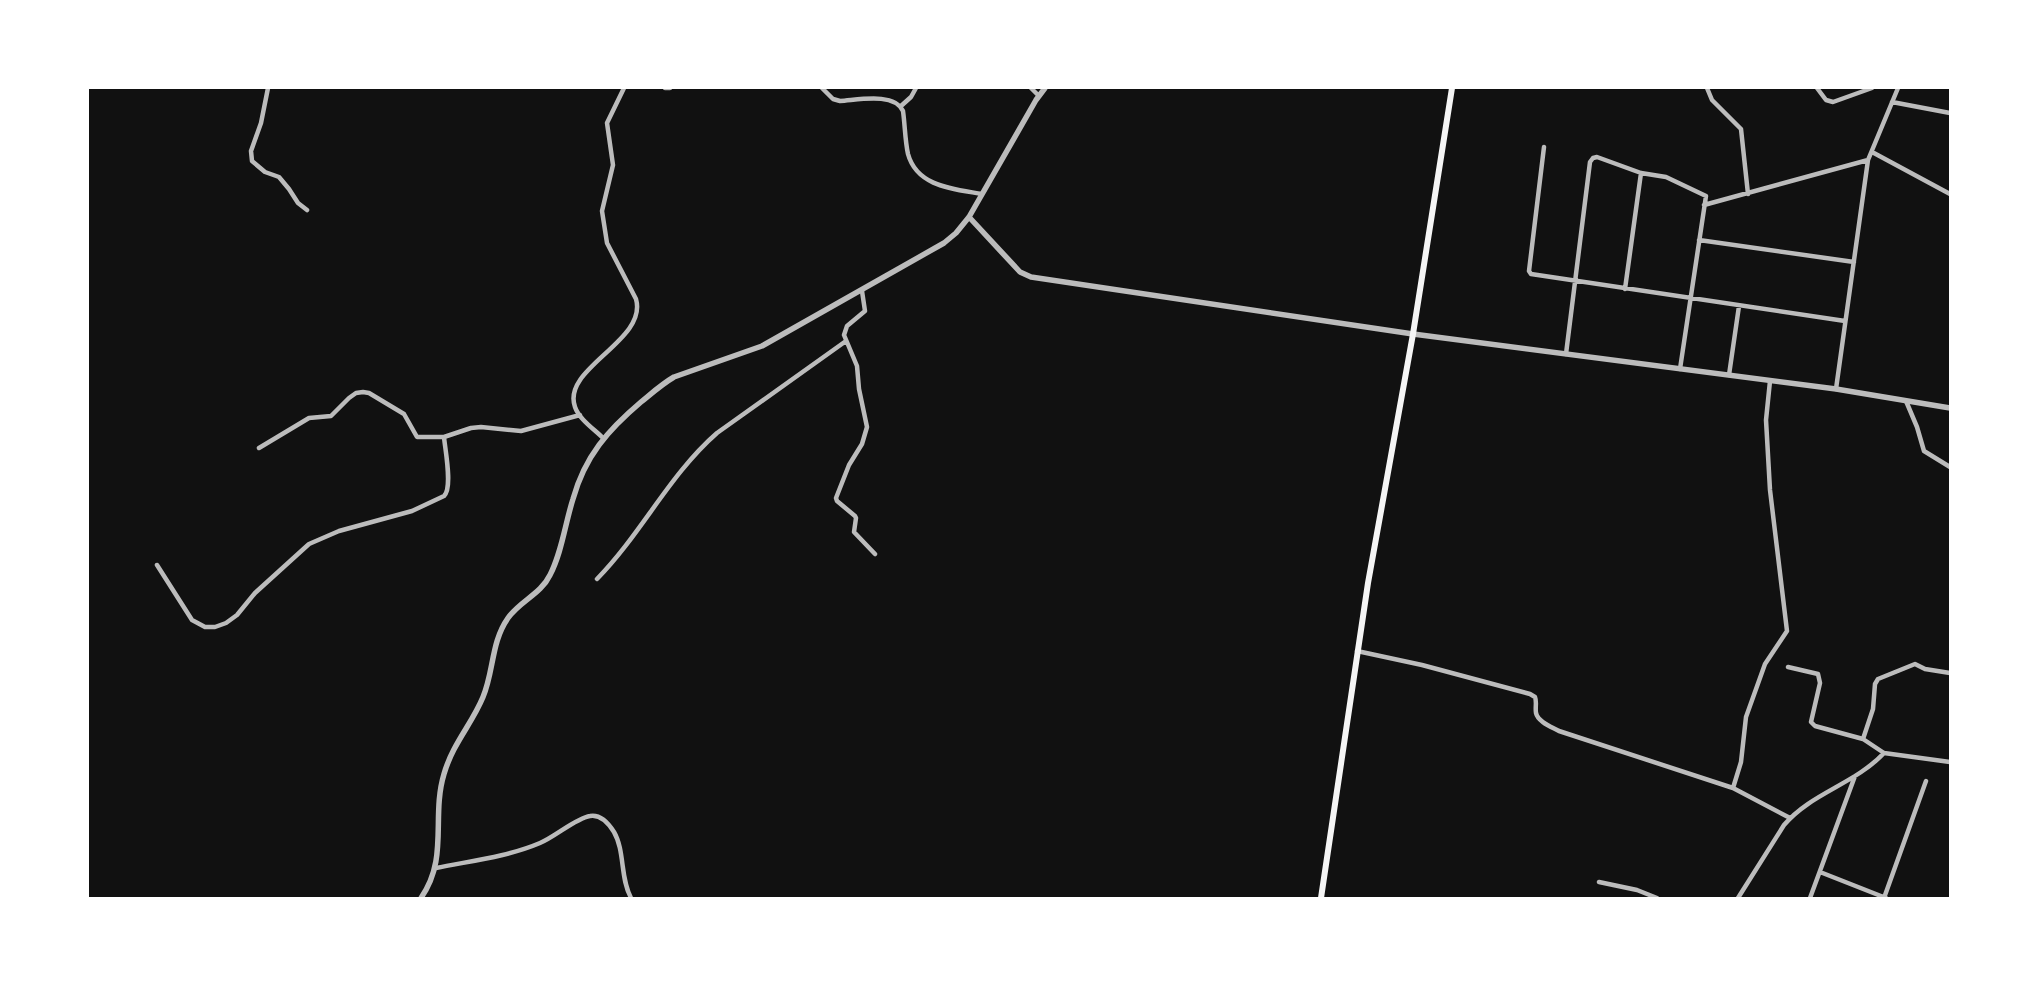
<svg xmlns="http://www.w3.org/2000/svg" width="2038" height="986" viewBox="0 0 2038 986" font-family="Arial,sans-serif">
	<rect width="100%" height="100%" fill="#111"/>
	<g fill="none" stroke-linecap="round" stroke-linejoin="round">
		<!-- minor -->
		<path stroke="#bcbcbc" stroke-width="4.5" d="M268 88 261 123 251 151 252 161 265 172 279 177 289 189 298 203 307 210
			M665 88H670
			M822 88 833 99 840 101C858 100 894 92 903 111 905 125 905 141 908 154 917 187 954 189 982 194
			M1031 88 1039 96
			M1707 88 1712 100 1741 129 1748 194
			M1817 88 1826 100 1833 102 1872 88
			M1892 102 1950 113
			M901 106 911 97 916 88
			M1544 147 1529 271 1531 274 1845 321
			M1872 152 1950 194
			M1704 205 1868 160
			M1699 240 1854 262
			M1625 289 1641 173
			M862 291 865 311 847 326 844 335 857 366 859 389 867 427 862 444 849 465 836 498 837 501 855 516 856 518 854 532 875 554
			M1566 354 1590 162 1593 158 1597 157 1641 173 1666 177 1706 196 1680 369
			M1729 375 1739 306
			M1836 389 1868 160 1898 88
			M1906 401 1917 427 1924 451 1950 467
			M603 438C594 429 579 419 575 407 561 368 648 341 636 299L607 243 602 211 613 165 607 123 624 88
			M259 448 309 418 331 416 349 398 356 393 363 392 369 393 404 414 417 437H444L471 428 481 427 521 431 580 415
			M157 565 192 620 205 627H215L226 623 237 615 255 593 309 544 339 531 412 511 444 496C453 488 445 449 444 437
			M597 579C642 533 669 475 717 433L846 341
			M1357 651 1422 665 1530 694 1535 697C1537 702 1535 707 1536 713 1538 722 1552 727 1559 731L1733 788 1790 818
			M1788 667 1818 674 1820 683 1811 722 1815 726 1863 739 1884 753 1950 762
			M1863 739 1873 709 1875 684 1878 679 1915 664 1925 669 1950 673
			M1733 788 1741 762 1746 717 1765 664 1787 631 1770 490 1766 420 1770 381
			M436 868C470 861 507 857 540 843 555 837 576 818 590 816 601 814 609 824 614 832 625 851 620 878 631 898
			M1820 872 1886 898
			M1599 882 1637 890 1657 898
			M1738 898 1784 825C1811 793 1855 784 1884 753
			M1810 898 1855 776
			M1884 898 1926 781"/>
		<!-- tertiary -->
		<path stroke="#bcbcbc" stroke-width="5.5" d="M969 217 1020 272 1031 277 1413 334 1836 389 1950 408
			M421 898C449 858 431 817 444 774 453 743 472 724 483 697 494 671 491 642 508 618 520 601 541 594 550 575 562 552 565 524 573 499 585 456 608 430 641 402 652 393 662 384 674 377L762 346 944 243 956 233 969 217 1036 100 1045 88"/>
		<!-- secondary -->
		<path stroke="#f5f5f5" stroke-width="6" d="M1321 898 1368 583 1413 334 1452 88"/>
	</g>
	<!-- border -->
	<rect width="2038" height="986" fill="none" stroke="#ffffff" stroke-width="178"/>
</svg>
